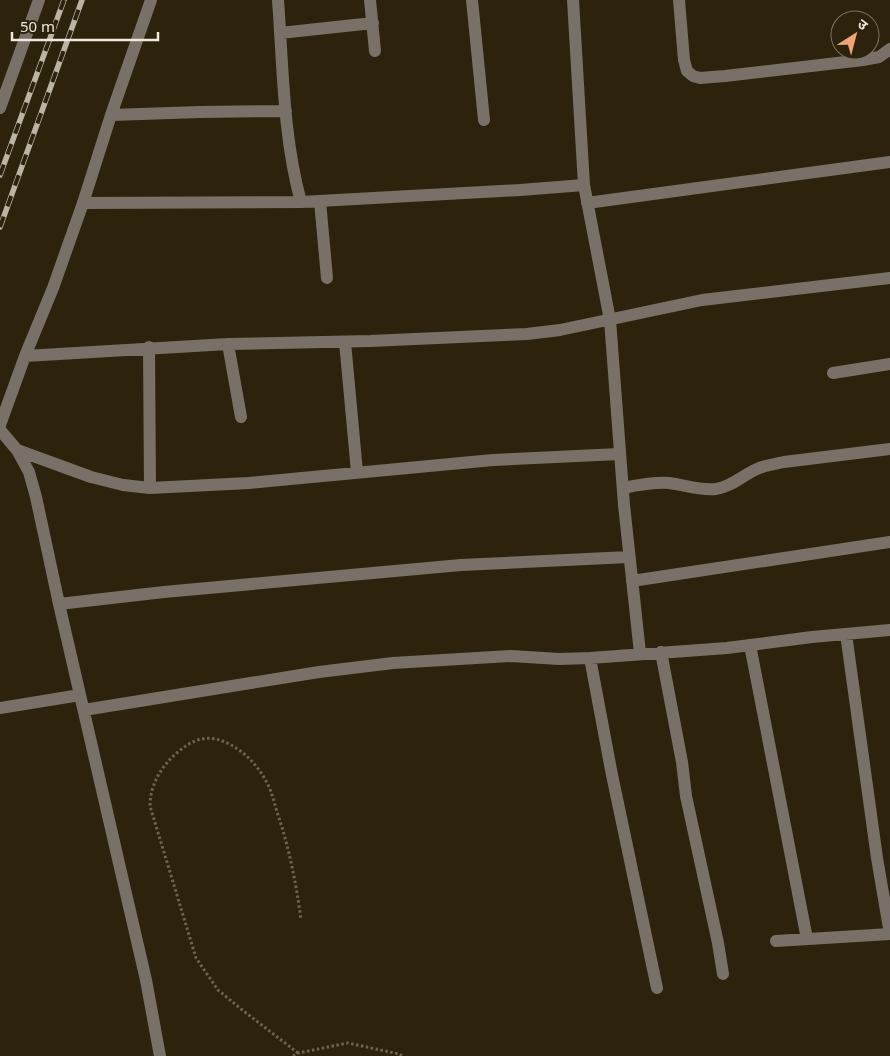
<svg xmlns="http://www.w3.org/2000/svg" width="890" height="1056" viewBox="0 0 890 1056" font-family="'Noto Sans','Noto Sans Devanagari',sans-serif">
	<rect width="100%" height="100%" fill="#2d230d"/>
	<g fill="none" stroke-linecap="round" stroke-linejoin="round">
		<!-- path -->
		<path stroke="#6c6350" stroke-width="3" stroke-dasharray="2.5 2.5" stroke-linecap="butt" d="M298 1053 241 1009 218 990 196 958 150 806C150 784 162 765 179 751 196 737 211 734 231 745 246 753 259 767 267 783 272 792 274 802 277 812 289 847 296 882 301 920
			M293 1056 298 1053 348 1043 399 1054 402 1056"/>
		<!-- minor -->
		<path stroke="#797168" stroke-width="12" d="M278 0C283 67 283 137 301 202
			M370 0 375 51
			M472 0 484 120
			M573 0 584 185 610 320 624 505 640 653
			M679 0 684 60 687 71 693 76 700 78 725 76 863 60 879 57 890 49
			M280 33 373 23
			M0 108 39 0
			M111 115 200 112 286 111
			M320 201 327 278
			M83 203 301 202 520 190 584 185
			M587 203 890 162
			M345 342 357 472
			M228 344 241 417
			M149 347 150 488
			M25 356 228 344 370 341 527 334 560 330 702 300 890 278
			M833 373 890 364
			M0 425 25 356 53 288 83 203 111 115 151 0
			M0 430 17 450 29 472 36 497 59 604 146 980 160 1056
			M17 450 91 477 123 485 150 488 249 483 493 460 619 454
			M623 488C638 485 654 482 669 483 685 485 700 491 716 489 731 487 743 475 757 469 766 465 775 464 784 462L890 449
			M632 581 890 542
			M59 604 164 592 461 565 629 557
			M846 634 877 858 890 934
			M750 645 807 939
			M661 652 682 762 686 796 718 943 723 974
			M590 658 612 775 657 988
			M0 708 80 695
			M84 710 319 672 393 663 511 656 559 659 590 658 727 648 812 637 890 630
			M776 941 890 934"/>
		<defs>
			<path id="rail" d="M0 175 64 0
				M0 227 82 0"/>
		</defs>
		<!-- rail casing -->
		<use href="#rail" stroke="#bbb4a4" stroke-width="5.5"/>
		<!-- rail -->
		<use href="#rail" stroke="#2d230d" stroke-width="4" stroke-dasharray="11" stroke-linecap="butt"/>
	</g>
	<!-- north arrow -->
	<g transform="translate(855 35) rotate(36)"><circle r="24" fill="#2d230d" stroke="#7b725f"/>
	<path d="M0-4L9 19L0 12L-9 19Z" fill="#efa377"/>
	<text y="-8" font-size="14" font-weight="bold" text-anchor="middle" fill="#efe9db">उ</text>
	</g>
	<!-- scale -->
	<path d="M12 32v8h146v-8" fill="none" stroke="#efe9db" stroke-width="2.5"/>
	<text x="20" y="32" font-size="15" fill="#efe9db" stroke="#2d230d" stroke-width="4" paint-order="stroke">50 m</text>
</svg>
